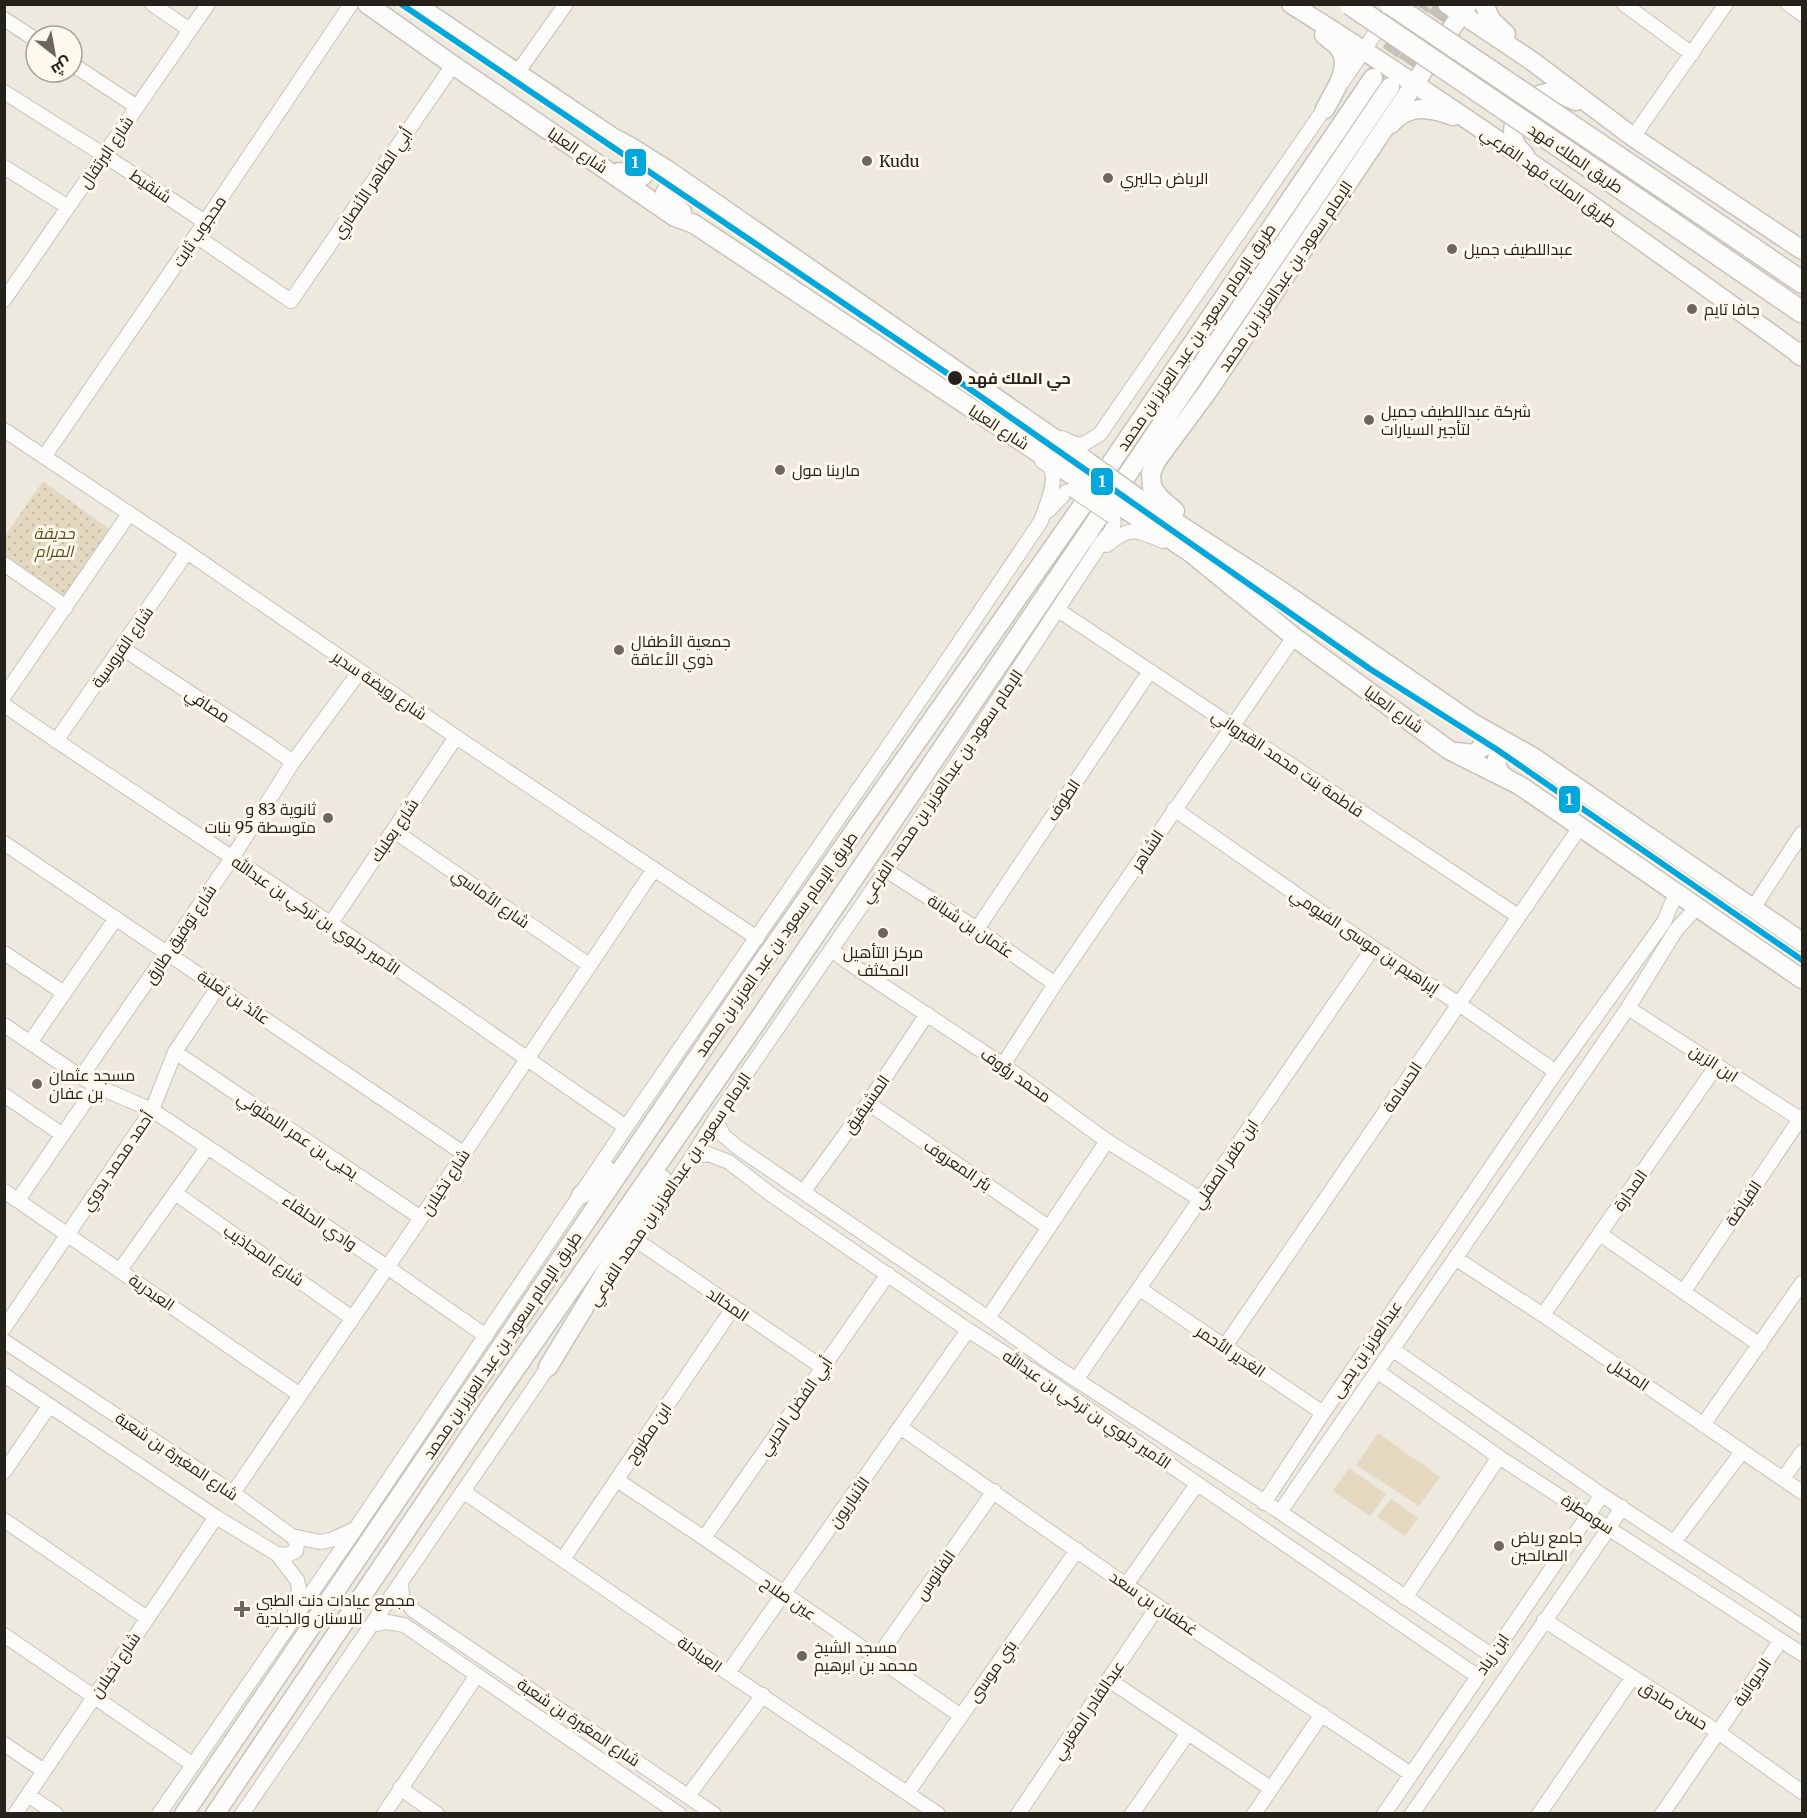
<svg xmlns="http://www.w3.org/2000/svg" width="1807" height="1818" viewBox="0 0 1807 1818" font-family="Merriweather,Cairo,serif">
	<defs>
		<pattern id="grass-dots" width="8" height="8" patternUnits="userSpaceOnUse" patternTransform="scale(1.5)"><rect width="8" height="8" fill="#e4d8c1"/><path d="M2 2h.1M6 6h.1" fill="none" stroke="#c3b9a5" stroke-width="1.8" stroke-linecap="round"/></pattern>
	</defs>
	<rect width="100%" height="100%" fill="#eee9df"/>
	<!-- grass -->
	<path fill="url(#grass-dots)" d="M43 481 112 531 66 601 5 560V536Z"/>
	<!-- pitch -->
	<path fill="#e4d8c1" d="M1378 1433 1440 1477 1419 1506 1356 1465Z
		M1349 1468 1386 1494 1370 1516 1333 1491Z
		M1391 1499 1418 1518 1405 1536 1377 1517Z"/>
	<g fill="none" stroke-linecap="round" stroke-linejoin="round">
		<!-- major-tunnel -->
		<path stroke="#c6c1b8" stroke-width="18" stroke-dasharray="18 9" stroke-linecap="butt" d="M1375 75 1423 4
			M1391 85 1445 4"/>
		<defs>
			<path id="minor" d="M152 4 190 30
				M1624 4 1692 54
				M1788 4 1802 14
				M4 19 36 40
				M72 64 137 107
				M517 73 566 4
				M1343 81 1395 4
				M4 92 104 155 205 222
				M1633 137 1726 4
				M4 167 68 207
				M196 236 291 301 453 65
				M4 300 208 4
				M4 430 187 552 465 743 757 938
				M1062 438 1073 443 1082 445 1100 434 1329 102
				M44 457 205 222 351 4
				M1048 511 1066 492 1073 490
				M1107 545C1130 525 1138 530 1163 541
				M4 564 66 607
				M1058 610 1518 916
				M122 648 266 743 293 762
				M4 696 129 514
				M4 705C112 779 222 850 330 923 430 989 527 1060 626 1127
				M56 741 187 552
				M1174 809 1373 948 1459 1004 1556 1072
				M394 831 589 965
				M4 843 463 1153
				M886 870 977 929 1055 984
				M1753 908 1802 833
				M331 923 456 737
				M977 929 1150 671
				M832 950 849 963 1003 1065 1107 1141 1200 1199
				M4 953 64 993
				M1628 1008 1800 1119
				M4 1025 81 1077 96 1086 152 1110 387 1267 486 1336
				M31 1041 116 918
				M175 1052 421 1218
				M1003 1065 1055 984 1294 637
				M81 1077 232 858 293 762 360 671
				M4 1095 63 1135
				M868 1103 1048 1227
				M715 1119 723 1135 737 1147 988 1318 1052 1364 1280 1512 1491 1655
				M692 1157 708 1154 729 1162 773 1196 968 1330 1042 1377 1477 1676
				M4 1191 300 1395
				M804 1191 868 1103 927 1014
				M175 1193 352 1318
				M18 1200 96 1086
				M1600 1234 1760 1345
				M636 1240 822 1367
				M627 1253 692 1157 715 1119 886 870 1090 560C1094 555 1097 549 1101 543 1108 534 1116 530 1113 517
				M1455 1258 1543 1315 1802 1492
				M120 1270 207 1148
				M1140 1289 1323 1413
				M1684 1291 1802 1116
				M1543 1315 1717 1065
				M988 1318 1107 1141
				M4 1328 152 1110 175 1052 218 987
				M4 1341 233 1493 292 1536 320 1542 331 1540 353 1530
				M1225 1346 1580 827
				M1392 1349 1602 1495 1802 1627
				M1377 1371 1499 1457 1802 1654
				M4 1375 216 1517 277 1554 297 1580 299 1589 295 1612
				M1076 1380 1373 948
				M1703 1425 1802 1283
				M900 1427 1126 1585 1411 1774
				M4 1472 49 1406
				M1783 1479 1802 1452
				M617 1480 704 1538 961 1716
				M464 1492 728 1673 938 1814
				M233 1493 421 1218 654 869
				M1264 1503 1323 1413 1556 1072 1664 922 1676 893
				M1280 1512 1628 1008 1676 930 1697 907
				M4 1520 147 1618
				M704 1538 888 1274
				M1674 1542 1742 1452
				M277 1554 287 1555 296 1551 297 1543 292 1536
				M563 1559 733 1308
				M401 1583 402 1596 414 1611 714 1814
				M1126 1585 1197 1484
				M1405 1598 1499 1457
				M1544 1620 1718 1732 1802 1792
				M372 1625 387 1622 404 1625 679 1814
				M4 1635 192 1764
				M877 1658 994 1491
				M728 1673 968 1330
				M1109 1680 1270 1788
				M4 1744 44 1771
				M400 1788 437 1814
				M908 1792 1077 1550
				M28 1795 56 1814
				M688 1796 763 1695
				M15 1814 216 1517
				M159 1814 352 1534 626 1127 940 671 1041 521C1045 508 1059 480 1050 467 1048 464 1044 463 1042 461
				M242 1814 553 1360
				M384 1814 477 1675
				M1018 1814 1158 1606
				M1132 1814 1188 1733
				M1254 1814 1322 1714
				M1384 1814 1602 1495
				M1412 1814 1609 1528 1622 1507
				M1539 1814 1632 1678
				M1662 1814 1781 1640"/>
			<path id="major" d="M367 4 453 65 675 217 694 224 1078 479
				M415 4 612 137 629 146 669 171 1088 462
				M1291 4C1466 114 1635 235 1802 356
				M1447 4 1532 61 1633 137 1802 250
				M1484 4 1491 20 1506 34
				M1324 35C1330 40 1338 45 1341 51 1351 69 1333 93 1325 109
				M1391 124C1409 103 1430 108 1453 116
				M1525 155C1521 151 1515 146 1514 140 1508 118 1531 90 1554 93 1561 93 1570 99 1576 101
				M619 172 636 180 644 175C647 164 639 160 631 153
				M682 212 668 199 665 193 671 184 676 183 689 190
				M1135 496 1274 586 1471 722 1533 757 1802 942
				M1125 509 1191 553 1294 637 1449 750 1519 785 1802 979
				M1175 511 1160 498 1152 487 1151 473 1157 460 1208 391 1468 4
				M1456 752 1473 754 1483 747V737L1473 724
				M1508 779C1499 774 1496 769 1497 758 1506 749 1513 752 1525 755
				M581 1195 595 1186 607 1170
				M548 1367 662 1179
				M184 1814 754 974 1082 506 1373 78
				M215 1814 494 1400 756 1023 1390 87"/>
			<path id="highway" d="M1677 197 1802 282
				M1662 216 1802 312
				M1799 353 1802 355"/>
		</defs>
		<!-- minor casing -->
		<use href="#minor" stroke="#c7c2bb" stroke-width="16"/>
		<!-- major casing -->
		<use href="#major" stroke="#c7c2bb" stroke-width="21"/>
		<!-- highway casing -->
		<use href="#highway" stroke="#c7c2bb" stroke-width="24"/>
		<!-- minor -->
		<use href="#minor" stroke="#fcfcfa" stroke-width="14"/>
		<!-- major -->
		<use href="#major" stroke="#fcfcfa" stroke-width="18"/>
		<!-- highway -->
		<use href="#highway" stroke="#fcfcfa" stroke-width="21"/>
		<defs>
			<path id="minor-bridge" d="M1073 490 1113 517"/>
			<path id="major-bridge" d="M1088 462 1135 496
				M1078 479 1125 509"/>
			<path id="highway-bridge" d="M1350 4 1662 216
				M1391 4 1677 197"/>
		</defs>
		<!-- minor-bridge casing -->
		<use href="#minor-bridge" stroke="#c7c2bb" stroke-width="16" stroke-linecap="butt"/>
		<!-- major-bridge casing -->
		<use href="#major-bridge" stroke="#c7c2bb" stroke-width="21" stroke-linecap="butt"/>
		<!-- highway-bridge casing -->
		<use href="#highway-bridge" stroke="#c7c2bb" stroke-width="24" stroke-linecap="butt"/>
		<!-- minor-bridge -->
		<use href="#minor-bridge" stroke="#fcfcfa" stroke-width="14"/>
		<!-- major-bridge -->
		<use href="#major-bridge" stroke="#fcfcfa" stroke-width="18"/>
		<!-- highway-bridge -->
		<use href="#highway-bridge" stroke="#fcfcfa" stroke-width="21"/>
		<defs>
			<path id="metro-1" d="M401 4 957 380 1370 669 1496 749 1802 960"/>
		</defs>
		<!-- metro-1 casing -->
		<use href="#metro-1" stroke="#fef8ed" stroke-width="10"/>
		<!-- metro-1 -->
		<use href="#metro-1" stroke="#02a7dc" stroke-width="6"/>
	</g>
	<!-- markers -->
	<g fill="#6b6760" stroke="#fef8ed" stroke-width="2">
		<circle cx="867" cy="161" r="6"/>
		<circle cx="1108" cy="178" r="6"/>
		<circle cx="1452" cy="249" r="6"/>
		<circle cx="1692" cy="309" r="6"/>
		<circle cx="1369" cy="420" r="6"/>
		<circle cx="780" cy="470" r="6"/>
		<circle cx="619" cy="650" r="6"/>
		<circle cx="328" cy="818" r="6"/>
		<circle cx="883" cy="933" r="6"/>
		<circle cx="37" cy="1084" r="6"/>
		<circle cx="1499" cy="1546" r="6"/>
		<path d="M239 1600h6v6h6v6h-6v6h-6v-6h-6v-6h6z"/>
		<circle cx="802" cy="1656" r="6"/>
	</g>
	<circle fill="#25211b" stroke="#fef8ed" stroke-width="2" cx="955" cy="378" r="8"/>
	<g text-anchor="middle" stroke-width="6" stroke-linejoin="round" paint-order="stroke">
		<!-- street labels -->
		<g font-size="16" fill="#25211b" stroke="#fef8ed">
			<text transform="translate(578 150) rotate(34)" y="6">شارع العليا</text>
			<text transform="translate(106 152) rotate(-56)" y="6">شارع البرتقال</text>
			<text transform="translate(1576 158) rotate(34)" y="6">طريق الملك فهد</text>
			<text transform="translate(1549 177) rotate(35)" y="6">طريق الملك فهد الفرعي</text>
			<text transform="translate(372 183) rotate(-56)" y="6">أبي الطاهر الأنصاري</text>
			<text transform="translate(151 186) rotate(34)" y="6">شنقيط</text>
			<text transform="translate(199 231) rotate(-56)" y="6">محجوب ثابت</text>
			<text transform="translate(1285 276) rotate(-56)" y="6">الإمام سعود بن عبدالعزيز بن محمد</text>
			<text transform="translate(1196 337) rotate(-56)" y="6">طريق الإمام سعود بن عبد العزيز بن محمد</text>
			<text transform="translate(999 427) rotate(33)" y="6">شارع العليا</text>
			<text transform="translate(122 647) rotate(-55)" y="6">شارع الفروسية</text>
			<text transform="translate(380 685) rotate(34)" y="6">شارع رويضة سدير</text>
			<text transform="translate(208 705) rotate(33)" y="6">مصافي</text>
			<text transform="translate(1394 709) rotate(36)" y="6">شارع العليا</text>
			<text transform="translate(1288 763) rotate(34)" y="6">فاطمة بنت محمد القيرواني</text>
			<text transform="translate(941 786) rotate(-56)" y="6">الإمام سعود بن عبدالعزيز بن محمد الفرعي</text>
			<text transform="translate(1063 800) rotate(-56)" y="6">الطوف</text>
			<text transform="translate(394 830) rotate(-56)" y="6">شارع بعلبك</text>
			<text transform="translate(1147 850) rotate(-56)" y="6">الشاهر</text>
			<text transform="translate(491 898) rotate(35)" y="6">شارع الأماسي</text>
			<text transform="translate(316 915) rotate(34)" y="6">الأمير جلوي بن تركي بن عبدالله</text>
			<text transform="translate(971 926) rotate(34)" y="6">عثمان بن شبانة</text>
			<text transform="translate(180 934) rotate(-56)" y="6">شارع توفيق طارق</text>
			<text transform="translate(1365 941) rotate(34)" y="6">إبراهيم بن موسى الفيومي</text>
			<text transform="translate(776 944) rotate(-55)" y="6">طريق الإمام سعود بن عبد العزيز بن محمد</text>
			<text transform="translate(234 997) rotate(34)" y="6">عائذ بن ثعلبة</text>
			<text transform="translate(1714 1063) rotate(33)" y="6">ابن الزين</text>
			<text transform="translate(1016 1075) rotate(35)" y="6">محمد رؤوف</text>
			<text transform="translate(1402 1087) rotate(-56)" y="6">الحسامة</text>
			<text transform="translate(866 1104) rotate(-55)" y="6">المشيقيق</text>
			<text transform="translate(298 1135) rotate(34)" y="6">يحيى بن عمر اللمثوني</text>
			<text transform="translate(117 1161) rotate(-56)" y="6">أحمد محمد بدوي</text>
			<text transform="translate(1225 1164) rotate(-56)" y="6">ابن ظفر الصقلي</text>
			<text transform="translate(958 1165) rotate(34)" y="6">بئر المعروف</text>
			<text transform="translate(445 1182) rotate(-57)" y="6">شارع نخيلان</text>
			<text transform="translate(669 1189) rotate(-56)" y="6">الإمام سعود بن عبدالعزيز بن محمد الفرعي</text>
			<text transform="translate(1630 1190) rotate(-55)" y="6">المدارة</text>
			<text transform="translate(1743 1203) rotate(-56)" y="6">الفياضة</text>
			<text transform="translate(320 1222) rotate(34)" y="6">وادي الحلقاء</text>
			<text transform="translate(264 1255) rotate(35)" y="6">شارع المجاذيب</text>
			<text transform="translate(152 1292) rotate(35)" y="6">العبدرية</text>
			<text transform="translate(728 1304) rotate(34)" y="6">المخالد</text>
			<text transform="translate(502 1345) rotate(-56)" y="6">طريق الإمام سعود بن عبد العزيز بن محمد</text>
			<text transform="translate(1366 1349) rotate(-56)" y="6">عبدالعزيز بن يحيى</text>
			<text transform="translate(1231 1351) rotate(34)" y="6">الغدير الأحمر</text>
			<text transform="translate(1629 1374) rotate(34)" y="6">المخيل</text>
			<text transform="translate(795 1406) rotate(-55)" y="6">أبي الفضل الحربي</text>
			<text transform="translate(1087 1409) rotate(34)" y="6">الأمير جلوي بن تركي بن عبدالله</text>
			<text transform="translate(648 1433) rotate(-56)" y="6">ابن مطروح</text>
			<text transform="translate(177 1456) rotate(34)" y="6">شارع المغيرة بن شعبة</text>
			<text transform="translate(849 1502) rotate(-55)" y="6">الأنباريون</text>
			<text transform="translate(1588 1514) rotate(33)" y="6">سومطرة</text>
			<text transform="translate(935 1575) rotate(-55)" y="6">الفانوس</text>
			<text transform="translate(789 1598) rotate(35)" y="6">عين صلاح</text>
			<text transform="translate(1154 1603) rotate(34)" y="6">غطفان بن سعد</text>
			<text transform="translate(700 1654) rotate(35)" y="6">العبادلة</text>
			<text transform="translate(1492 1654) rotate(-56)" y="6">ابن زياد</text>
			<text transform="translate(115 1665) rotate(-56)" y="6">شارع نخيلان</text>
			<text transform="translate(992 1671) rotate(-55)" y="6">بني موسى</text>
			<text transform="translate(1752 1682) rotate(-56)" y="6">الديوانية</text>
			<text transform="translate(1674 1705) rotate(32)" y="6">حسن صادق</text>
			<text transform="translate(1088 1710) rotate(-56)" y="6">عبدالقادر المغربي</text>
			<text transform="translate(579 1722) rotate(34)" y="6">شارع المغيرة بن شعبة</text>
		</g>
		<!-- poi labels -->
		<g font-size="16" fill="#25211b" stroke="#fef8ed" text-anchor="start">
			<text x="879" y="167">Kudu</text>
			<text x="1120" y="184">الرياض جاليري</text>
			<text x="1464" y="255">عبداللطيف جميل</text>
			<text x="1704" y="315">جافا تايم</text>
			<text x="1381" y="417">شركة عبداللطيف جميل<tspan x="1381" dy="18">لتأجير السيارات</tspan></text>
			<text x="792" y="476">مارينا مول</text>
			<text x="631" y="647">جمعية الأطفال<tspan x="631" dy="18">ذوي الأعاقة</tspan></text>
			<text x="316" y="815" text-anchor="end">ثانوية 83 و<tspan x="316" dy="18">متوسطة 95 بنات</tspan></text>
			<text x="883" y="958" text-anchor="middle">مركز التأهيل<tspan x="883" dy="18">المكثف</tspan></text>
			<text x="49" y="1081">مسجد عثمان<tspan x="49" dy="18">بن عفان</tspan></text>
			<text x="1511" y="1543">جامع رياض<tspan x="1511" dy="18">الصالحين</tspan></text>
			<text x="256" y="1606">مجمع عيادات دنت الطبي<tspan x="256" dy="18">للاسنان والجلدية</tspan></text>
			<text x="814" y="1653">مسجد الشيخ<tspan x="814" dy="18">محمد بن ابرهيم</tspan></text>
		</g>
		<!-- stop labels -->
		<g font-size="16" font-weight="bold" fill="#25211b" stroke="#fef8ed" text-anchor="start">
			<text x="968" y="384">حي الملك فهد</text>
		</g>
		<!-- park labels -->
		<g font-size="16" font-style="italic" fill="#644c17" stroke="#fef8ed">
			<text x="54" y="539">حديقة<tspan x="54" dy="18">المرام</tspan></text>
		</g>
	</g>
	<g stroke="#fef8ed" stroke-width="2">
		<rect x="624" y="148" width="23" height="29" rx="6" fill="#02a7dc"/>
		<rect x="1090" y="467" width="24" height="29" rx="6" fill="#02a7dc"/>
		<rect x="1558" y="785" width="23" height="29" rx="6" fill="#02a7dc"/>
	</g>
	<g font-size="16" text-anchor="middle" font-weight="bold" fill="#fff">
		<text x="635" y="168">1</text>
		<text x="1102" y="487">1</text>
		<text x="1569" y="805">1</text>
	</g>
	<!-- border -->
	<rect width="1807" height="1818" fill="none" stroke="#25211b" stroke-width="12"/>
	<!-- north arrow -->
	<g transform="translate(54 54) rotate(149)"><circle r="28" fill="#fef8ed" stroke="#a7a299" stroke-width="1.5"/>
	<path d="M0-4.5L10 22L0 15L-10 22Z" fill="#6b6760"/>
	<text y="-9" font-size="16" font-weight="bold" text-anchor="middle" fill="#25211b">ش</text>
	</g>
</svg>
